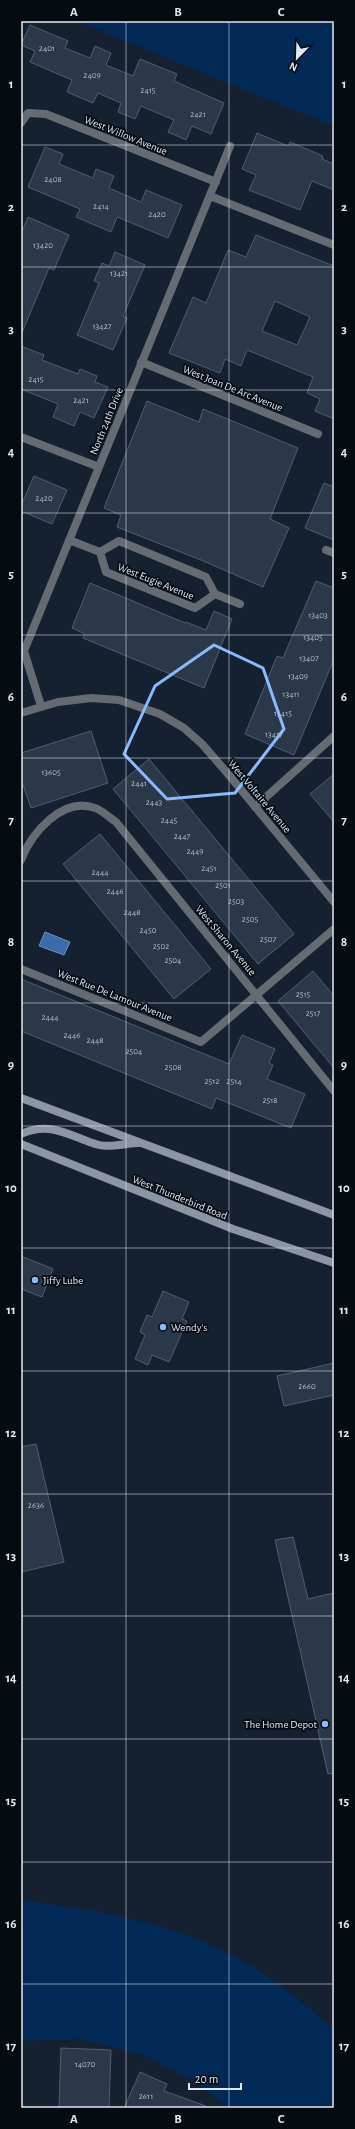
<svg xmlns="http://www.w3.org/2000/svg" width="355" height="2129" viewBox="0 0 355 2129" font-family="'Alegreya Sans',sans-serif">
	<rect width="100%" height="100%" fill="#152131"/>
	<!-- green -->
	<path fill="#032956" d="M76 21H334V126Z
		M21 1900C99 1910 175 1922 244 1962 277 1980 305 2005 334 2029V2108H228L195 2082 144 2055 79 2039 21 2041Z"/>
	<!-- water -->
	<path fill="#3b6ba9" stroke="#6c90bf" d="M45 932 70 942 64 955 39 946Z"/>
	<!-- building -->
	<path fill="#2b3849" stroke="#4f5d70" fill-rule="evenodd" d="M30 25 68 41 65 48 90 58 95 46 111 53 106 65 133 76 140 59 177 74 174 81 224 103 211 134 192 126 186 140 168 132 174 120 141 106 135 119 118 112 121 103 98 93 93 103 67 92 72 80 30 62 35 51 21 45Z
		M257 133 288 146 290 142 323 156 322 159 334 164V190L312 181 300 210 249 190 256 175 242 169Z
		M45 147 63 154 59 164 93 178 96 169 114 176 109 188 141 202 146 190 182 205 168 238 117 217 111 232 76 217 80 209 28 187Z
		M28 217 69 235 54 270 49 268 21 335V234Z
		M256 235 334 266V419L315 411 320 399 307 393 313 377 247 350 241 366 225 359 220 373 169 353 193 297 206 303 228 250 246 257ZM275 301 310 317 297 345 262 331Z
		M115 252 145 265 123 316 127 318 113 350 77 335 99 283 94 281 102 263 109 266Z
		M21 346 44 355 42 360 78 374 80 369 97 376 95 382 108 387 94 418 80 412 74 426 53 417 58 404 21 389Z
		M147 401 199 422 203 409 298 448 270 519 289 528 263 587 201 560 117 527 121 515 104 508Z
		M34 476 67 490 52 524 21 511V506Z
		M324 483 334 487V540L305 528Z
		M316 581 334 588V659L294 755 245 734 277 656 283 658Z
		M90 583 185 623 186 622 206 630 214 611 232 619 204 688 83 638 85 634 72 628Z
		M91 731 108 783 31 808 21 779V753Z
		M149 759 294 934 258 964 113 789Z
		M334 774V822L310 794Z
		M100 834 211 969 174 999 63 864Z
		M313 971 334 996V1068L278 1001Z
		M21 979 229 1064 242 1035 275 1049 269 1063 273 1065 267 1079 305 1094 291 1128 216 1098 212 1109 21 1031Z
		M21 1256 53 1269 42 1297 21 1289Z
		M163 1291 189 1302 182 1319 187 1321 169 1362 152 1355 148 1365 135 1359 145 1335 140 1332 147 1315 152 1317Z
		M334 1363V1395L284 1406 277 1376Z
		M36 1444 64 1562 21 1572V1447Z
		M293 1537 308 1599 334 1593V1773L328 1774 275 1540Z
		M61 2048 111 2050 109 2108H59Z
		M140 2072 167 2084 164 2091 206 2106V2108H124Z"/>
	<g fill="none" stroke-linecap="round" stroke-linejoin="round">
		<!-- minor -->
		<path stroke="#646b73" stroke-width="8" d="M21 123 28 113 46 114 216 182
			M210 196 334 245
			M141 362 318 434
			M21 437 99 467
			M69 540 100 552
			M326 550 334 553
			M100 552 119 541 206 577 215 594 240 604
			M100 552 106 572 195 608 215 594
			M41 706 24 651 230 146
			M255 807 334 736
			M21 860C31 834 62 796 95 808 102 810 110 818 116 822L334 1091
			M21 969 201 1042 334 929"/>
		<!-- tertiary -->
		<path stroke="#646b73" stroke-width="8" d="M21 713 58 702 91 698 119 700 160 714 184 728 202 744 223 768 334 902"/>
		<!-- secondary -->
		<path stroke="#8b95a3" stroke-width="8" d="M21 1098 334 1215
			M21 1134C51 1120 71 1137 99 1145 110 1148 127 1143 139 1143
			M21 1144 233 1229 334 1263"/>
	</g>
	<!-- marked area -->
	<path fill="none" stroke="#89bafc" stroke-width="3" stroke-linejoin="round" d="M214 645 263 668 284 729 235 793 167 799 124 754 155 686Z"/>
	<!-- grid -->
	<path fill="none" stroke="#e0e8f3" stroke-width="1" stroke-opacity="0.55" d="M126 21V2108M229 21V2108M21 145H334M21 267H334M21 390H334M21 513H334M21 635H334M21 758H334M21 881H334M21 1003H334M21 1126H334M21 1248H334M21 1371H334M21 1494H334M21 1616H334M21 1739H334M21 1862H334M21 1984H334"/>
	<!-- markers -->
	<g fill="#89bafc" stroke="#060a11" stroke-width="1.5">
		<circle cx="35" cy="1280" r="4"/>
		<circle cx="163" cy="1327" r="4"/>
		<circle cx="325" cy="1724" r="4"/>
	</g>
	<g text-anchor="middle" stroke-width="3.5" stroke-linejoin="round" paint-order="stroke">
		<!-- number labels -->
		<g font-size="9" fill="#b3bcc8">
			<text x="47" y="51">2401</text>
			<text x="92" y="78">2409</text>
			<text x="148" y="93">2415</text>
			<text x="198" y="117">2421</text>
			<text x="53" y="182">2408</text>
			<text x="101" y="209">2414</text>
			<text x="157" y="217">2420</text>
			<text x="43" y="248">13420</text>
			<text x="119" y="276">13421</text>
			<text x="102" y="329">13427</text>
			<text x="36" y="382">2415</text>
			<text x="81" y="403">2421</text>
			<text x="44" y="501">2420</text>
			<text x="318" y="618">13403</text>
			<text x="313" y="640">13405</text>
			<text x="309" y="661">13407</text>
			<text x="298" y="679">13409</text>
			<text x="291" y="697">13411</text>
			<text x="283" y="716">13415</text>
			<text x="274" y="737">13417</text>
			<text x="51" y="775">13605</text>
			<text x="139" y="786">2441</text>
			<text x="154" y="805">2443</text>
			<text x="169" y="823">2445</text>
			<text x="182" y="839">2447</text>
			<text x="195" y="854">2449</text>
			<text x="209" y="871">2451</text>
			<text x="100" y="875">2444</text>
			<text x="223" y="888">2501</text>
			<text x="115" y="894">2446</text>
			<text x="236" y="904">2503</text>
			<text x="132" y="915">2448</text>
			<text x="250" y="922">2505</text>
			<text x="148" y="933">2450</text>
			<text x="268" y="942">2507</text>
			<text x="161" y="949">2502</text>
			<text x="173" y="963">2504</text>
			<text x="303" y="997">2515</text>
			<text x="313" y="1016">2517</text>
			<text x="50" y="1020">2444</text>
			<text x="72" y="1038">2446</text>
			<text x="95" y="1043">2448</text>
			<text x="134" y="1054">2504</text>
			<text x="173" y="1070">2508</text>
			<text x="212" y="1084">2512</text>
			<text x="234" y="1084">2514</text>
			<text x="270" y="1103">2518</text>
			<text x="307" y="1389">2660</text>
			<text x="36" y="1508">2636</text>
			<text x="85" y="2067">14070</text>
			<text x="146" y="2099">2611</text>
		</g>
		<!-- street labels -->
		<g font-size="11" fill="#e0e8f3" stroke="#060a11">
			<text transform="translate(126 135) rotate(22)" y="4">West Willow Avenue</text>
			<text transform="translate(233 388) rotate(22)" y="4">West Joan De Arc Avenue</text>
			<text transform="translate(106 421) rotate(-68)" y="4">North 24th Drive</text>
			<text transform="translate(156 581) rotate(22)" y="4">West Eugie Avenue</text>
			<text transform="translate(260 796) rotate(50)" y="4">West Voltaire Avenue</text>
			<text transform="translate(226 940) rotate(50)" y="4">West Sharon Avenue</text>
			<text transform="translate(115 995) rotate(22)" y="4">West Rue De Lamour Avenue</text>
			<text transform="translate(180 1197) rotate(22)" y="4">West Thunderbird Road</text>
		</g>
		<!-- poi labels -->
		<g font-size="11" fill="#e0e8f3" stroke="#060a11" text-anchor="start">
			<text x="43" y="1284">Jiffy Lube</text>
			<text x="171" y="1331">Wendy's</text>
			<text x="317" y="1728" text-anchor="end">The Home Depot</text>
		</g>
	</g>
	<!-- border -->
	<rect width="355" height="2129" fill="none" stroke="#060a11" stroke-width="44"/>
	<!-- north arrow -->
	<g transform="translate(297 58) rotate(203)" stroke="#060a11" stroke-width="3" paint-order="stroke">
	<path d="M0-3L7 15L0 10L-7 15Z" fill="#e0e8f3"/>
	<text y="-6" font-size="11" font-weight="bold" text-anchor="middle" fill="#e0e8f3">N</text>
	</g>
	<!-- scale -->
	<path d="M189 2083v6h52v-6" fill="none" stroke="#e0e8f3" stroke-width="2"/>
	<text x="195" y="2083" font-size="12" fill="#e0e8f3" stroke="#060a11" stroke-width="3" paint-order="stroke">20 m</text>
	<rect x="22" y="22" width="311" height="2085" fill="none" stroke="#e0e8f3" stroke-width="1.5"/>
	<g font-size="13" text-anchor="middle" font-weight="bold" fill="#e0e8f3">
		<text x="74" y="16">A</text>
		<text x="178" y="16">B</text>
		<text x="281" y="16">C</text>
		<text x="11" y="88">1</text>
		<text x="344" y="88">1</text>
		<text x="11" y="211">2</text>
		<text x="344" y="211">2</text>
		<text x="11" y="333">3</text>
		<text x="344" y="333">3</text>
		<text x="11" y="456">4</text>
		<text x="344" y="456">4</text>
		<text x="11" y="578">5</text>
		<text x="344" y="578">5</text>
		<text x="11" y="701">6</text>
		<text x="344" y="701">6</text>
		<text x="11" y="824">7</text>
		<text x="344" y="824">7</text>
		<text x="11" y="946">8</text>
		<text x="344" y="946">8</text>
		<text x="11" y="1069">9</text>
		<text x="344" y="1069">9</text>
		<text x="11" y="1192">10</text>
		<text x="344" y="1192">10</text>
		<text x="11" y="1314">11</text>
		<text x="344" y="1314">11</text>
		<text x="11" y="1437">12</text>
		<text x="344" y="1437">12</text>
		<text x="11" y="1560">13</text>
		<text x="344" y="1560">13</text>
		<text x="11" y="1682">14</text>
		<text x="344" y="1682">14</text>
		<text x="11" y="1805">15</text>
		<text x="344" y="1805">15</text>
		<text x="11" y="1928">16</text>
		<text x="344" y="1928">16</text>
		<text x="11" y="2050">17</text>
		<text x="344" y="2050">17</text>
		<text x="74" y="2123">A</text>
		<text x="178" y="2123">B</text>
		<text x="281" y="2123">C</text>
	</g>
</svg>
